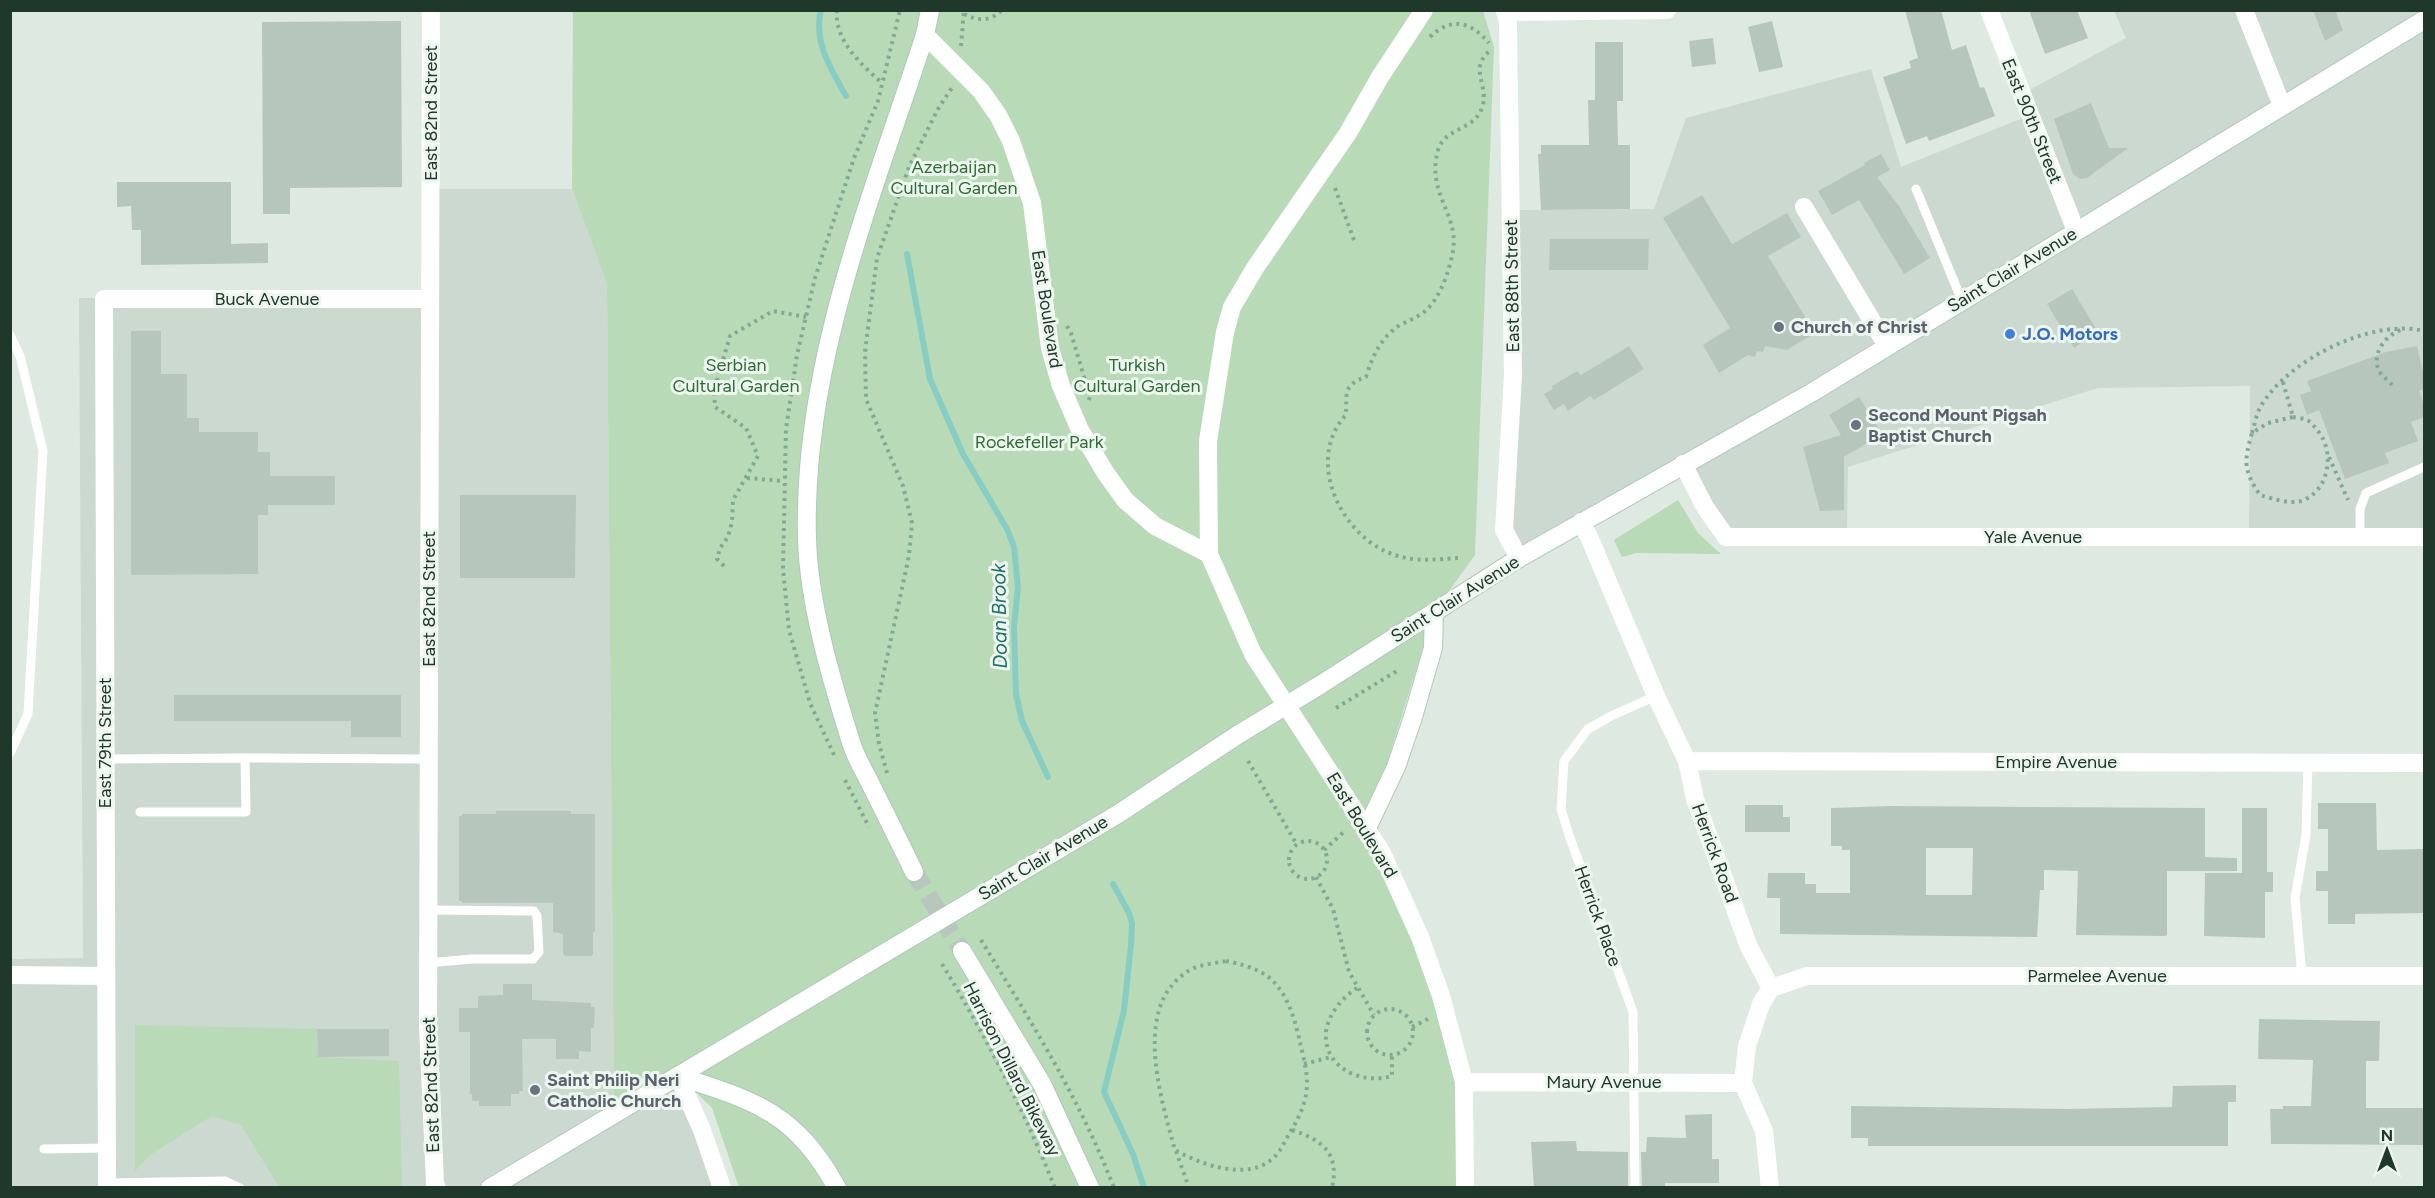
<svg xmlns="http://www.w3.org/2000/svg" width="2435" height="1198" viewBox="0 0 2435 1198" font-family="Figtree,sans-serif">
	<rect width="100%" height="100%" fill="#dee9e1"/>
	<!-- built -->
	<path fill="#ccd9d0" d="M2114 11H2424V537H2249L2250 386 2098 388 1848 467 1847 536 1726 537 1683 464 1519 558 1504 530 1511 210 1654 209 1686 118 1871 69 1901 167 2030 115 2022 94 2126 38Z
		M430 189H572L607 284 614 1113 678 1076 722 1187H11L10 959 83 958 79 298 430 299Z"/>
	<!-- green -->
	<path fill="#b8dab7" d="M573 11H1483L1494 47 1475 555 1434 612 1367 828 1441 996 1465 1139 1466 1187H739L712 1108 679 1076 614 1114 607 284 572 189Z
		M1678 500 1698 533 1721 554 1637 553 1622 557 1614 540Z
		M135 1025 317 1029 318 1057 399 1061 402 1187H279L241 1125 212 1116 150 1155 135 1171Z"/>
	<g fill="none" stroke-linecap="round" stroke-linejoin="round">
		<!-- stream -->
		<path stroke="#88cdc4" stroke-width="6" d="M821 10C813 42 831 69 846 96
			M907 254 930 379 963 454 1007 529 1014 547 1018 587 1014 627 1016 694 1022 721 1048 777
			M1113 884 1129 913 1132 923 1131 945 1124 1010 1104 1092 1133 1154 1144 1188"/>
	</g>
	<!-- building -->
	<path fill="#b7c6bc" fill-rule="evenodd" d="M1905 10H1941L1952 50 1966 45 1980 88 1984 87 1995 116 1929 141 1927 136 1906 144 1883 77 1911 68 1909 61 1918 58Z
		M2029 10H2077L2088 38 2045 54Z
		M2313 10H2335L2343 30 2325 41Z
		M401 21 402 187 290 188V214H263L262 22Z
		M1772 21 1783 67 1759 72 1748 27Z
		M1713 38 1716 64 1692 67 1689 41Z
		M1595 42H1623V101H1617L1618 145H1630V209L1541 210 1538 154H1541V145H1589L1588 100H1595Z
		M2091 103 2109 148H2128L2087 178 2080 179 2073 174 2054 119Z
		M1881 154 1890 170 1877 177 1899 206 1930 258 1904 274 1859 200 1832 215 1818 191 1865 165 1864 163Z
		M117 182H231V244L268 243V263L141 265V230H132L131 206 117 207Z
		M1702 195 1732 244 1787 213 1801 237 1768 256 1815 333 1787 350 1765 346 1763 352 1757 351 1755 357 1748 355 1719 373 1703 345 1730 328 1663 218Z
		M1550 239H1649L1648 270H1549Z
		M2072 289 2098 332 2074 348 2047 304Z
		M131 331H161V374H187V418H199V432H258V452H270V476H335V505H268V515H258V574L131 575Z
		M1629 346 1644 369 1594 400 1590 396 1568 411 1564 404 1554 410 1544 394 1553 389 1552 386 1577 371 1581 375Z
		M2417 346 2424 376V389L2419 391 2424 405V417L2411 422 2418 441 2385 453 2389 463 2345 479 2319 410 2307 415 2300 395 2311 391 2307 381 2386 352Z
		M1859 397 1882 434 1844 457V510L1820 511 1803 447 1841 435 1829 415Z
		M460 495H576L575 578H460Z
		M174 695H401V737H351V721H174Z
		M2318 803H2376L2377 850 2424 849V913L2355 914V924H2328V891H2316V871H2328V829H2318Z
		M1745 805H1783V817H1790V832H1745Z
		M1891 806 2205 808V857L2237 858V871H2167V935L2165 936 2076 935 2078 871 2044 870V890H2040L2037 937 1780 934V898H1767L1768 873H1805V884H1816V893H1850V850H1842V846H1831V808ZM1926 848H1973L1972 895H1926Z
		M2242 808H2267V872H2273V892H2265V938L2204 936 2205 873H2242Z
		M496 811H571V814H595V932H593V954L591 956H566L563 954V934L553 932V903H462V901H459V816H462V814H496Z
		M503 984H532V1000L591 1003V1007H595L594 1028H591V1052L579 1051V1059H556V1039H522L523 1091H519V1094H511V1106H479V1101H472V1094H470V1032H459V1008H478V996L503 995Z
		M2259 1019 2380 1021 2379 1061H2366V1108H2423V1145L2271 1144 2270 1109H2283V1106H2311L2313 1060 2258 1059Z
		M317 1029H389V1056L318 1057Z
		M2236 1085V1102H2228V1146H1868V1138H1851V1106L2066 1109 2172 1107 2173 1086Z
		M1712 1114V1159H1719V1183H1665V1188H1642L1641 1152H1646L1647 1137 1686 1138 1685 1115Z
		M1576 1141 1577 1151 1628 1152V1188H1534L1531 1142Z"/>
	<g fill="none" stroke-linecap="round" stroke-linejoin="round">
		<!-- secondary-tunnel -->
		<path stroke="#b8c6bd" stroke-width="18" stroke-dasharray="18 9" stroke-linecap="butt" d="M914 872 962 951"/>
		<defs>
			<path id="secondary" d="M1367 828 1396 767 1413 717 1433 648 1434 612
				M914 872C900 843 886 815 872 787 865 772 855 757 851 742 831 679 809 604 807 539 802 365 872 197 925 35L930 10
				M962 951 1042 1084 1090 1188
				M678 1076C755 1101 795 1112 837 1188
				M490 1188 1118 814 1239 734 1320 685 1519 558 1811 393 2424 20"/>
		</defs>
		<!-- secondary casing -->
		<use href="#secondary" stroke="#b2c8ba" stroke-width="20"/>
		<!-- path -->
		<path stroke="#80ab92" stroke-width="4" stroke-dasharray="3 4.5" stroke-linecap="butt" d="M837 10C834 41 862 65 882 83
			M964 14C978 21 990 22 1002 10
			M1430 37C1452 16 1471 22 1489 43
			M961 46 964 10
			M1335 188 1354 240
			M1067 326 1071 333 1090 397 1088 402
			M2283 382 2293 417
			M2392 385C2389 381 2382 376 2379 371 2371 353 2386 335 2401 330
			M2293 417C2297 418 2303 418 2307 420 2310 421 2314 426 2317 430 2334 449 2331 486 2306 499 2294 506 2273 499 2260 495 2243 470 2244 461 2252 433L2268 423Z
			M2252 433C2255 424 2256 414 2261 406 2288 360 2371 318 2424 331
			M2329 457 2348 500
			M747 478 784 481
			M1458 558C1438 559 1418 562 1398 556 1343 541 1303 461 1346 415 1347 394 1342 385 1366 377 1372 357 1381 337 1400 325 1408 321 1416 318 1424 312 1440 299 1449 272 1453 251 1459 213 1426 194 1438 150 1445 127 1474 131 1482 108 1490 84 1467 69 1491 50
			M724 566 717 559 720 548 728 537 732 522 733 500 758 456 746 428 715 407 714 391 730 336 773 311 806 317
			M1336 708 1397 671
			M834 755 810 703 789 630 783 569 786 429 797 355 815 278 854 158 878 101 900 10
			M1248 761 1297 845
			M887 773 879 744 875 713 909 556 912 523 903 486 866 399 865 352 877 258 909 167 938 109 953 86
			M845 780 869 827
			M1289 860a19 19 0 1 1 38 0a19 19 0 1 1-38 0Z
			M1324 850 1346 830
			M1316 877 1333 909 1349 972 1374 1015
			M981 940C1030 1020 1080 1099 1114 1188
			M1226 961C1242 964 1260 969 1272 980 1288 996 1294 1017 1299 1038 1302 1052 1307 1068 1307 1083 1307 1102 1299 1118 1289 1134 1284 1143 1280 1153 1271 1160 1245 1181 1200 1164 1175 1150 1161 1098 1129 1000 1194 968 1204 964 1216 963 1226 961Z
			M942 964C985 1035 1024 1110 1055 1188
			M1357 988C1343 997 1328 1014 1326 1032 1323 1068 1362 1085 1392 1076V1055
			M1367 1032a23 23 0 1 1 46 0a23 23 0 1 1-46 0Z
			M1412 1027 1428 1019
			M1304 1064 1331 1057
			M1292 1130C1322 1140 1340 1153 1332 1188
			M1176 1151 1189 1188"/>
		<!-- lane -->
		<path stroke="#fff" stroke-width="9" d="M1916 189 1962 301
			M10 335 20 356 43 451 28 714 10 753
			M2360 537V509L2366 493 2424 467
			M245 758 429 759
			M105 759 245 758 246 812H140
			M428 963 472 959H533L539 952 537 916 534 911 429 910
			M2302 976 2295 898 2306 835 2308 763
			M44 1149 107 1148
			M107 1183 225 1181 240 1188
			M1635 1188 1633 1012 1569 835 1561 809 1564 761 1588 729 1611 716 1656 696"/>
		<!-- street -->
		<path stroke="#fff" stroke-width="18" d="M431 10 428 1025 435 1183 437 1188
			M1505 10 1508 22 1513 375 1504 530 1519 558
			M1989 10 2076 231
			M2244 10 2282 106
			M1505 12 1667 10
			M925 35 981 91 998 115 1011 141 1032 203 1050 348 1061 386 1080 430 1105 472 1125 500 1155 526 1209 554 1253 654 1382 853 1420 937 1441 996 1464 1082 1465 1188
			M1804 207 1887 346
			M1683 464 1705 507 1726 537H2424
			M1581 522 1590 539 1656 696 1687 761 1695 799 1749 947 1771 988
			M1209 554 1208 441 1225 332 1232 307 1255 268 1348 133 1380 77 1424 10
			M1687 761 2424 763
			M10 975 106 976
			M1771 988 1807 976H2424
			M678 1076 702 1130 722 1188
			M1464 1082 1743 1083
			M107 1188 104 299H430
			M1770 1188 1764 1131 1743 1083 1747 1046 1761 1004 1771 988"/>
		<!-- secondary -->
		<use href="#secondary" stroke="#fff" stroke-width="18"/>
	</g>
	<!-- markers -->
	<g fill="#6b7280" stroke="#eef6f0" stroke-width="2">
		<circle cx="1779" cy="327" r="6"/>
		<circle cx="1856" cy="425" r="6"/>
		<circle cx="535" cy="1090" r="6"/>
	</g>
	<circle fill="#3f7fe0" stroke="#eef6f0" stroke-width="2" cx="2010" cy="334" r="6"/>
	<g text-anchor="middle" stroke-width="6" stroke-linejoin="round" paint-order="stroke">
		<!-- street labels -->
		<g font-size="18" fill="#20382b" stroke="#eef6f0">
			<text transform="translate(431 113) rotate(-90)" y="6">East 82nd Street</text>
			<text transform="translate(2032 121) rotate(68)" y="6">East 90th Street</text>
			<text transform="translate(2012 270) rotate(-31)" y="6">Saint Clair Avenue</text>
			<text transform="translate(1512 286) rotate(-91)" y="6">East 88th Street</text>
			<text x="267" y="305">Buck Avenue</text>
			<text transform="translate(1047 309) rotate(81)" y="6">East Boulevard</text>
			<text x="2033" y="543">Yale Avenue</text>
			<text transform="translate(429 599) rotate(-90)" y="6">East 82nd Street</text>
			<text transform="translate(1455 599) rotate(-32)" y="6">Saint Clair Avenue</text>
			<text transform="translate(105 743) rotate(-90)" y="6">East 79th Street</text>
			<text x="2056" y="768">Empire Avenue</text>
			<text transform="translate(1362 825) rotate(59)" y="6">East Boulevard</text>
			<text transform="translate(1715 853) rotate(70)" y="6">Herrick Road</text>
			<text transform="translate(1043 858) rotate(-31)" y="6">Saint Clair Avenue</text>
			<text transform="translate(1598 916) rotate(70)" y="6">Herrick Place</text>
			<text x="2097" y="982">Parmelee Avenue</text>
			<text transform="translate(1012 1069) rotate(63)" y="6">Harrison Dillard Bikeway</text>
			<text x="1604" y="1088">Maury Avenue</text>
			<text transform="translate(431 1085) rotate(-92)" y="6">East 82nd Street</text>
		</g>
		<!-- park labels -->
		<g font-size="18" fill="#2d6d34" stroke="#eef6f0">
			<text x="954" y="173">Azerbaijan<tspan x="954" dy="21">Cultural Garden</tspan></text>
			<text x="736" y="371">Serbian<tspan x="736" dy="21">Cultural Garden</tspan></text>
			<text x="1137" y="371">Turkish<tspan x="1137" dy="21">Cultural Garden</tspan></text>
			<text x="1039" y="448">Rockefeller Park</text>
		</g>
		<!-- worship labels -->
		<g font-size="18" font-weight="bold" fill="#5b616d" stroke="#eef6f0" text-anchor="start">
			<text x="1791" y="333">Church of Christ</text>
			<text x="1868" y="421">Second Mount Pigsah<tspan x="1868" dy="21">Baptist Church</tspan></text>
			<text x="547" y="1086">Saint Philip Neri<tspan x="547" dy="21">Catholic Church</tspan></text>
		</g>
		<!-- shop labels -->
		<g font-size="18" font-weight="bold" fill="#366cbe" stroke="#eef6f0" text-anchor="start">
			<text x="2022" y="340">J.O. Motors</text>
		</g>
		<!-- water labels -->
		<g font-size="20" font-style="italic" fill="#1e7067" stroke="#eef6f0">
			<text transform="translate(999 616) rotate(-91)" y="7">Doan Brook</text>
		</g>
	</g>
	<!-- border -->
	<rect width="2435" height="1198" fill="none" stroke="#20382b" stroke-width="24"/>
	<!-- north arrow -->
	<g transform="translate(2387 1150)" stroke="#eef6f0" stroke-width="4.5" paint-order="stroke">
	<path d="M0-4.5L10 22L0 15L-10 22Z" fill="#20382b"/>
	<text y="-9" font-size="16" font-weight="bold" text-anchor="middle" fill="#20382b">N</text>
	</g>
</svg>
